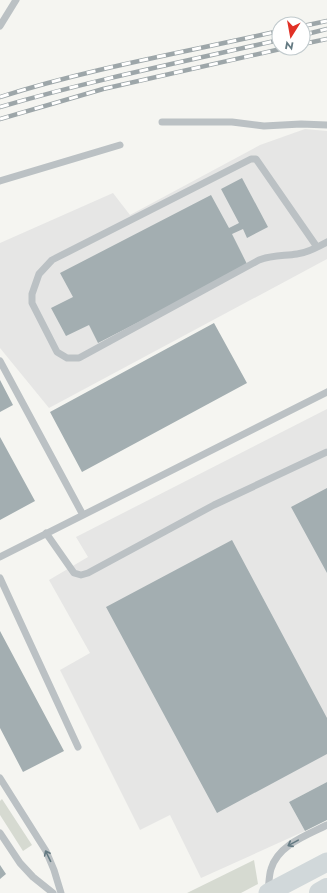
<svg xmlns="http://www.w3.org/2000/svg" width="327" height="893" viewBox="0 0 327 893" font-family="Jost,sans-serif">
	<rect width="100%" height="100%" fill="#f5f5f1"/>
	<!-- built -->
	<path fill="#e6e6e5" d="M305 129 327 131V259L49 408 0 348V243L113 193 130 215 260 145Z
		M327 409V782L289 802 305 831 201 878 170 815 140 830 60 670 90 653 49 580 88 557 76 537Z"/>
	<!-- green -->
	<path fill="#d6dad1" d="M2 799 32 845 23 851 0 815V801Z
		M254 860 258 884 241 893H187Z"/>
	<!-- building -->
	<path fill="#a3aeb1" d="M242 178 268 227 247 238 243 229 232 234 248 266 98 343 89 325 66 336 51 308 73 297 60 273 211 195 229 228 239 223 221 189Z
		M214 323 247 383 82 472 50 412Z
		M0 380 13 405 0 412Z
		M0 437 35 501 0 520Z
		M327 488V573L291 507Z
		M232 540 327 718V754L217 813 106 607Z
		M0 631 64 751 23 772 0 728Z
		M327 782V820L305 831 289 802Z
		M0 865 6 874 0 879Z"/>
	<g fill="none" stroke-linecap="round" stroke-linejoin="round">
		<!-- minor -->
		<path stroke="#bbc1c4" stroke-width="7" d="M0 26 16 0
			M162 122H232L264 126 301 124 327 125
			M0 181 120 145
			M317 247 256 159H251L52 260 39 274 32 294V303L57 352 67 358H79L259 260C272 255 284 256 297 254 307 253 318 247 327 242
			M0 361 83 515
			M46 533 74 573 81 575 88 573 214 505 327 452
			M0 557 327 392
			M0 578 78 747
			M0 778 46 851 54 870 61 893
			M0 833 20 863 33 877 53 893
			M268 891C269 884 269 875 271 869 278 845 307 835 327 825"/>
		<!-- major -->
		<path stroke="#d1d8da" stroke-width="19" d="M268 893 327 862"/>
		<!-- highway -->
		<path stroke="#d1d8da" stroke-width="22" d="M320 893 327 889"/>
		<defs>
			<path id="rail" d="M303 26 327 21
				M303 35 327 29
				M303 44 327 39
				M0 97C91 68 186 52 279 31
				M0 107C92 80 186 61 279 40
				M0 119 103 89 285 48"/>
		</defs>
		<!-- rail casing -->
		<use href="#rail" stroke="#9da6a9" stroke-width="4.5"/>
		<!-- rail -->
		<use href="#rail" stroke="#fff" stroke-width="3" stroke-dasharray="9" stroke-linecap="butt"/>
	</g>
	<!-- one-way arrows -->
	<defs><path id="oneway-shaft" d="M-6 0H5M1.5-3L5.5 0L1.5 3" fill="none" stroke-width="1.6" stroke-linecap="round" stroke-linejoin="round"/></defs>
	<g stroke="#647a82">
		<use href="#oneway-shaft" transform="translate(293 843) rotate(151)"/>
		<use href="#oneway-shaft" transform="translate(48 856) rotate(-116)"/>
	</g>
	<!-- north arrow -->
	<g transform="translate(291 36) rotate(191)"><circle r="19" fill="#ffffff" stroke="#c1cacd"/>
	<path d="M0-3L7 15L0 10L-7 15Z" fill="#e13126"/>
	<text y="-6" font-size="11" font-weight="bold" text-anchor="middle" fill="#647a82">N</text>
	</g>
</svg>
